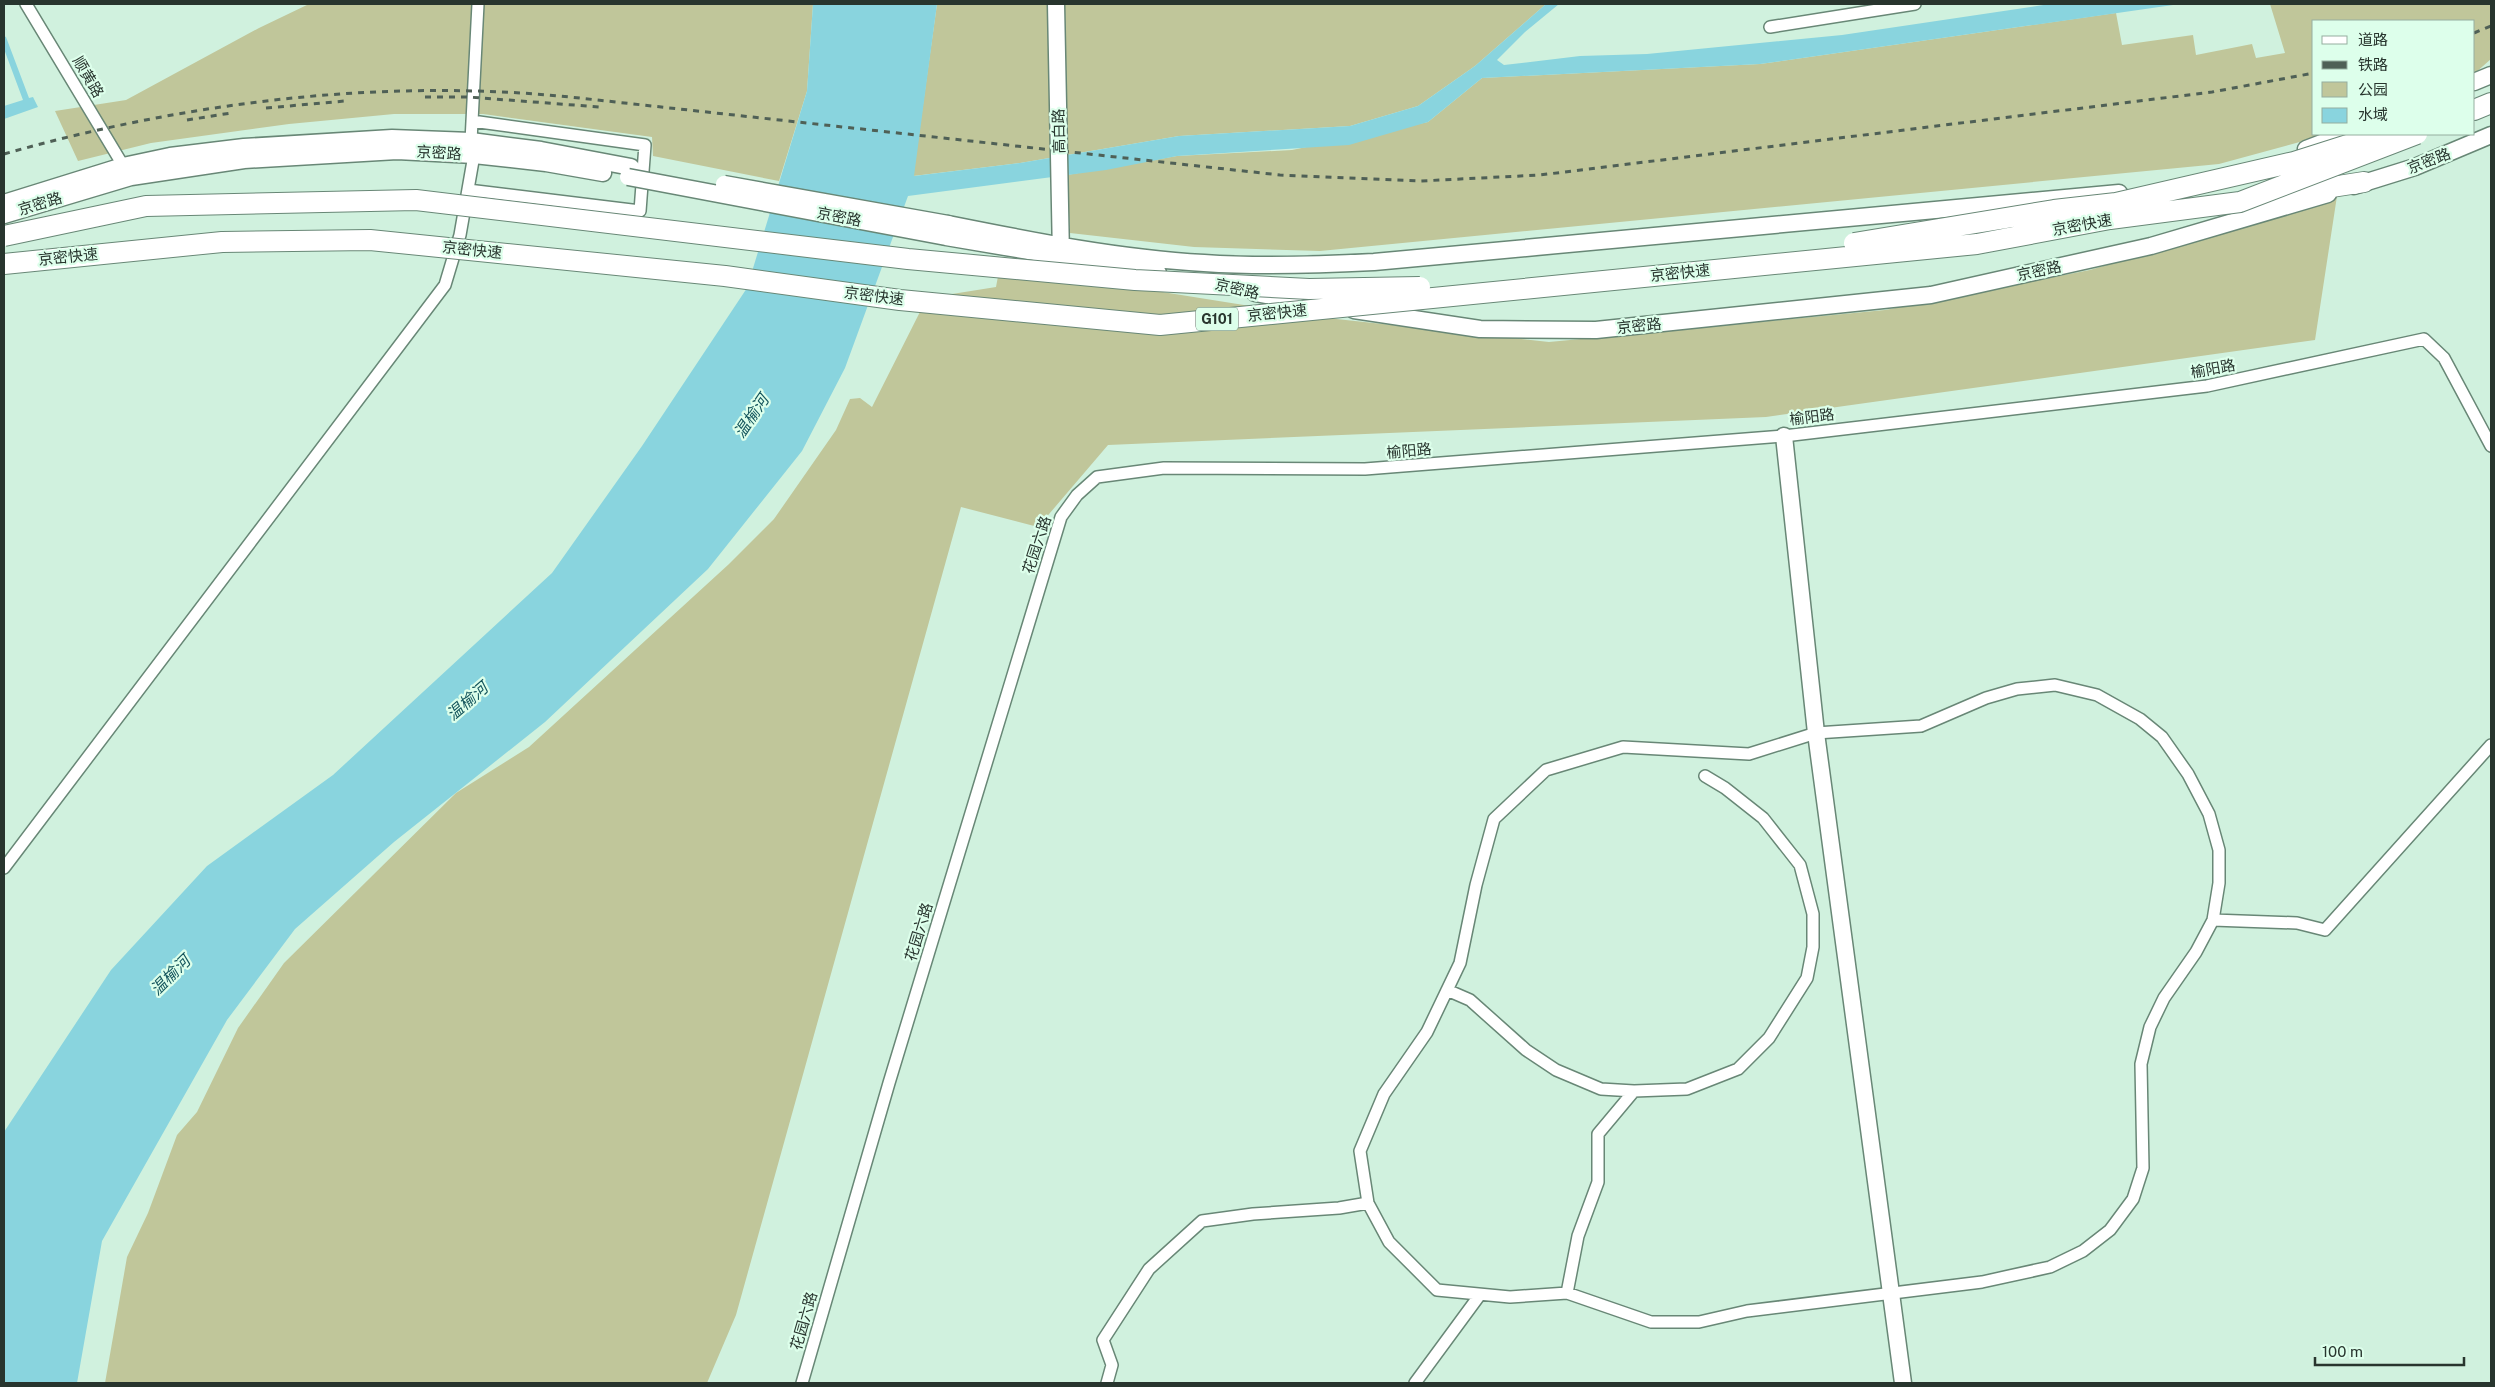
<svg xmlns="http://www.w3.org/2000/svg" width="2495" height="1387" viewBox="0 0 2495 1387" font-family="'Public Sans','Noto Sans SC',sans-serif">
	<rect width="100%" height="100%" fill="#d0f1de"/>
	<!-- green -->
	<path fill="#c0c69a" d="M309 4H813L807 91 779 181 653 156 652 137 483 114H394L289 124 151 143 78 161 55 111 126 100 259 28Z
		M937 4H1546L1475 66 1418 106 1350 126 1179 136 1020 163 913 176Z
		M2270 4H2491V59L2474 74V21H2314V134H2329L2219 164 1320 251 1194 247 1070 233 1067 175 1177 156 1292 150 1428 122 1482 78 1760 64 2116 13 2122 45 2193 35 2196 55 2252 44 2256 58 2285 53Z
		M2337 196 2315 340 1766 417 1108 445 1038 527 961 507 736 1315 707 1383H105L127 1257 148 1213 177 1135 197 1112 238 1028 284 963 456 793 529 747 729 564 774 519 836 430 850 399 860 398 872 407 927 298 996 287 999 271 1131 287 1318 317 1549 342 1885 310 2090 270Z"/>
	<!-- water -->
	<path fill="#89d4de" d="M813 4H937L914 176 1020 163 1179 136 1350 126 1418 106 1475 66 1546 4H1559L1525 32 1497 60 1504 65 1580 56 1647 54 1842 35 2050 4H2180L1760 64 1482 78 1428 122 1349 145 1177 156 1106 170 908 196 845 368 802 451 708 569 545 722 394 842 295 929 227 1020 102 1241 77 1383H4V1132L111 970 207 866 333 775 552 573 642 446 747 288 807 91Z
		M4 36 6 37 29 98 33 97 38 107 4 119V106L23 100 4 49Z"/>
	<g fill="none" stroke-linecap="round" stroke-linejoin="round">
		<defs>
			<path id="street" d="M26 4 127 172
				M1770 27 1915 4
				M471 141 478 4
				M468 190 640 211 645 145 472 121
				M2055 685 2097 695 2140 719 2162 737 2188 774 2209 814 2219 850V883L2213 920 2196 952 2164 998 2150 1027 2141 1064 2143 1168 2133 1199 2110 1230 2083 1251 2050 1267 1982 1282 1747 1311 1699 1322H1651L1567 1293 1510 1297 1437 1290 1389 1242 1368 1203 1360 1151 1384 1094 1427 1032 1460 963 1476 885 1494 819 1546 770 1623 747 1749 754 1816 733 1921 726 1986 698 2017 689Z
				M4 868 445 285 460 235 474 155
				M2213 920 2297 923 2325 930 2491 745
				M1447 990 1470 1000 1526 1050 1556 1070 1601 1089 1634 1091
				M1567 1293 1578 1236 1598 1182V1134L1634 1091 1687 1089 1738 1069 1769 1038 1807 978 1813 947V914L1800 865 1763 818 1725 788 1705 776
				M802 1383 889 1083 1061 517 1077 495 1097 477 1164 468 1365 469 1784 436 2207 386 2424 339 2444 358 2491 446
				M1107 1383 1112 1365 1103 1340 1149 1269 1202 1221 1253 1214 1339 1208 1368 1203
				M1415 1383 1479 1296"/>
			<path id="secondary" d="M1056 4 1061 256
				M2474 82 2491 75
				M2306 149 2345 134
				M2354 186 2415 167 2491 135
				M4 203 123 166 170 156 244 147 392 138 471 141 541 150 631 167
				M4 215 131 177 244 160 397 151 474 155 546 163 603 173
				M948 224C1033 241 1117 258 1204 263 1261 267 1317 265 1374 262L2119 193
				M946 237 1158 273
				M1255 293 1320 305
				M1354 310 1480 329 1596 330 1931 295 2151 246 2328 194
				M1784 436 1816 733 1903 1383"/>
			<path id="highway" d="M2474 110 2491 103
				M2261 198 2364 182"/>
		</defs>
		<!-- street casing -->
		<use href="#street" stroke="#688776" stroke-width="14"/>
		<!-- secondary casing -->
		<use href="#secondary" stroke="#688776" stroke-width="19"/>
		<!-- highway casing -->
		<use href="#highway" stroke="#688776" stroke-width="22"/>
		<!-- street -->
		<use href="#street" stroke="#fff" stroke-width="11"/>
		<!-- secondary -->
		<use href="#secondary" stroke="#fff" stroke-width="16"/>
		<!-- highway -->
		<use href="#highway" stroke="#fff" stroke-width="20"/>
		<!-- rail -->
		<path stroke="#4f6056" stroke-width="3" stroke-dasharray="6 6" stroke-linecap="butt" d="M2474 33 2491 26
			M425 97H468L600 107
			M266 108 345 101
			M187 120 231 113
			M4 154C187 102 381 78 570 97L1280 175 1421 181 1540 175 2212 92 2314 73"/>
		<defs>
			<path id="secondary-bridge" d="M628 177 946 237
				M724 184 948 224"/>
			<path id="highway-bridge" d="M4 236 146 206 416 200 908 259 1135 280 1309 289 1420 287
				M1854 243 2054 210 2116 203 2294 162 2382 134
				M4 264 222 242 370 240 725 276 900 300 1160 325 1977 244 2110 219 2240 202 2417 134"/>
		</defs>
		<!-- secondary-bridge casing -->
		<use href="#secondary-bridge" stroke="#688776" stroke-width="19" stroke-linecap="butt"/>
		<!-- highway-bridge casing -->
		<use href="#highway-bridge" stroke="#688776" stroke-width="22" stroke-linecap="butt"/>
		<!-- secondary-bridge -->
		<use href="#secondary-bridge" stroke="#fff" stroke-width="16"/>
		<!-- highway-bridge -->
		<use href="#highway-bridge" stroke="#fff" stroke-width="20"/>
	</g>
	<g text-anchor="middle" stroke-width="4.5" stroke-linejoin="round" paint-order="stroke">
		<!-- shield labels -->
		<rect fill="#ddffeb" stroke="#5e7267" stroke-width="1" x="1196" y="307.5" width="42" height="23" rx="4"/>
		<g font-size="14" font-weight="bold" fill="#28352e">
			<text x="1217" y="324">G101</text>
		</g>
		<!-- street labels -->
		<g font-size="15" fill="#28352e" stroke="#ddffeb">
			<text transform="translate(88 77) rotate(59)" y="5">顺黄路</text>
			<text transform="translate(1059 131) rotate(-91)" y="5">高白路</text>
			<text transform="translate(439 153) rotate(3)" y="5">京密路</text>
			<text transform="translate(2429 161) rotate(-21)" y="5">京密路</text>
			<text transform="translate(40 204) rotate(-17)" y="5">京密路</text>
			<text transform="translate(839 217) rotate(11)" y="5">京密路</text>
			<text transform="translate(2082 225) rotate(-10)" y="5">京密快速</text>
			<text transform="translate(472 250) rotate(6)" y="5">京密快速</text>
			<text transform="translate(68 257) rotate(-6)" y="5">京密快速</text>
			<text transform="translate(2039 271) rotate(-12)" y="5">京密路</text>
			<text transform="translate(1680 273) rotate(-6)" y="5">京密快速</text>
			<text transform="translate(1237 289) rotate(13)" y="5">京密路</text>
			<text transform="translate(874 296) rotate(7)" y="5">京密快速</text>
			<text transform="translate(1277 313) rotate(-6)" y="5">京密快速</text>
			<text transform="translate(1639 326) rotate(-6)" y="5">京密路</text>
			<text transform="translate(2213 369) rotate(-10)" y="5">榆阳路</text>
			<text transform="translate(1812 417) rotate(-7)" y="5">榆阳路</text>
			<text transform="translate(1409 451) rotate(-5)" y="5">榆阳路</text>
			<text transform="translate(1037 545) rotate(-72)" y="5">花园六路</text>
			<text transform="translate(919 932) rotate(-73)" y="5">花园六路</text>
			<text transform="translate(804 1321) rotate(-74)" y="5">花园六路</text>
		</g>
		<!-- water labels -->
		<g font-size="16" font-style="italic" fill="#14555c" stroke="#ddffeb">
			<text transform="translate(751 416) rotate(-56)" y="6">温榆河</text>
			<text transform="translate(467 701) rotate(-41)" y="6">温榆河</text>
			<text transform="translate(170 975) rotate(-45)" y="6">温榆河</text>
		</g>
	</g>
	<!-- border -->
	<rect width="2495" height="1387" fill="none" stroke="#28352e" stroke-width="10"/>
	<!-- legend -->
	<rect x="2312" y="20" width="162" height="115" fill="#ddffeb" stroke="#95ae9f"/>
	<rect x="2322" y="36" width="25" height="8" fill="#ffffff" stroke="#95ae9f"/>
	<text x="2358" y="45" font-size="15" fill="#28352e">道路</text>
	<rect x="2322" y="61" width="25" height="8" fill="#4f6056" stroke="#95ae9f"/>
	<text x="2358" y="70" font-size="15" fill="#28352e">铁路</text>
	<rect x="2322" y="82" width="25" height="15" fill="#c0c69a" stroke="#95ae9f"/>
	<text x="2358" y="95" font-size="15" fill="#28352e">公园</text>
	<rect x="2322" y="108" width="25" height="15" fill="#89d4de" stroke="#95ae9f"/>
	<text x="2358" y="120" font-size="15" fill="#28352e">水域</text>
	<!-- scale -->
	<path d="M2315 1357v8h149v-8" fill="none" stroke="#28352e" stroke-width="2.5"/>
	<text x="2322" y="1357" font-size="15" fill="#28352e" stroke="#ddffeb" stroke-width="4" paint-order="stroke">100 m</text>
</svg>
